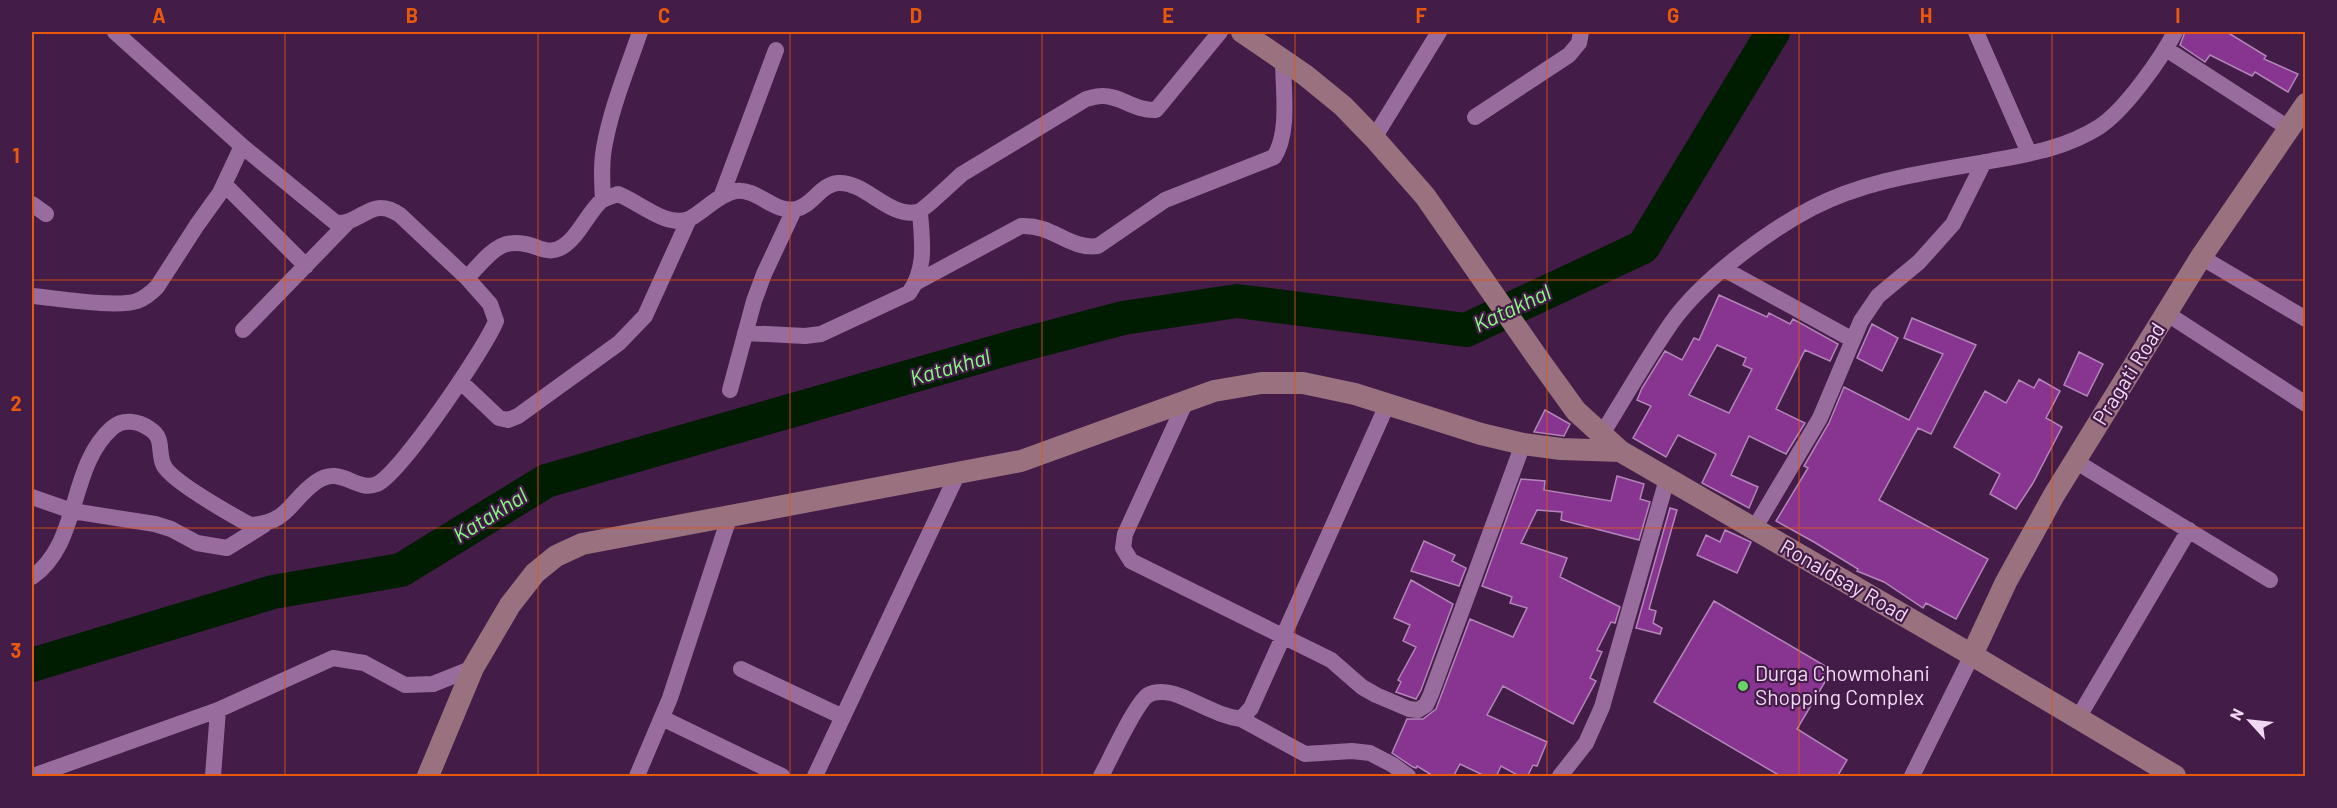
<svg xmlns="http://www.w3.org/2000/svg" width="2337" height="808" viewBox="0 0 2337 808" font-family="Barlow,sans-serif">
	<rect width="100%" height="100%" fill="#431c48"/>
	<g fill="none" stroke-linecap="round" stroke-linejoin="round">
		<!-- river -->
		<path stroke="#011d01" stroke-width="34" d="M32 665 273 592 401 570 546 481 1013 347 1123 318 1237 301 1466 330 1643 247 1773 32"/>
	</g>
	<!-- building -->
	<path fill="#873591" stroke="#b385b8" stroke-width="1.5" fill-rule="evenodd" d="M2185 32H2227L2266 56 2264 59 2298 74 2288 92 2255 72 2252 76 2210 55 2205 62 2180 45Z
		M1719 295 1767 317 1769 313 1790 324 1793 319 1838 344 1830 361 1805 350 1776 409 1805 423 1786 454 1749 436 1731 475 1758 487 1749 508 1702 483 1716 454 1678 435 1666 457 1633 438 1651 406 1637 400 1642 388 1665 351 1682 360 1694 338 1699 340ZM1717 345 1746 358 1743 365 1752 369 1729 413 1689 395Z
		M1912 318 1976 345 1931 434 1918 428 1879 500 1988 559 1956 619 1926 603 1923 608 1884 582 1857 571 1858 569 1814 542 1776 521 1808 468 1804 466 1829 423 1844 387 1909 420 1943 354 1904 338Z
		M1872 324 1898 338 1882 371 1857 358Z
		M2079 352 2103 364 2087 396 2064 385Z
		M2039 379 2060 391 2046 418 2062 427 2033 483 2016 509 1990 494 2000 474 1954 447 1985 391 2006 403 2019 380 2034 388Z
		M1545 410 1570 424 1564 436 1534 432Z
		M1617 476 1644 484 1640 499 1650 502 1639 540 1561 520 1562 512 1537 510 1521 543 1567 558 1560 577 1620 607 1615 623 1611 622 1597 650 1602 652 1590 678 1596 681 1573 724 1503 686 1487 715 1547 742 1537 766 1533 765 1527 777H1521L1501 766 1496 777H1487L1460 764 1453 777H1435L1417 766 1416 768 1413 767 1392 753 1407 719H1423L1436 709 1470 619 1513 637 1527 608 1510 603 1512 597 1482 586 1521 479 1545 481 1544 490 1611 501Z
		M1670 508 1677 510 1649 609 1656 611 1653 623 1662 628 1660 634 1636 628Z
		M1725 530 1751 542 1737 573 1697 555 1706 535 1720 542Z
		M1424 541 1455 555 1452 561 1466 568 1459 586 1411 571Z
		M1411 580 1453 604 1421 690 1416 699 1396 692 1401 682 1398 680 1416 647 1403 641 1410 625 1394 618Z
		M1714 601 1832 670 1797 729 1847 760 1837 777H1782L1654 702Z"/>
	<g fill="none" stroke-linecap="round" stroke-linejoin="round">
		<!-- street -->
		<path stroke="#986c9d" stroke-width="16" d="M1976 32 2029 153
			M2166 49 2290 129
			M1475 117 1569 55 1579 43 1581 32
			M1374 138 1439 32
			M225 185 306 266
			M721 197 776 50
			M603 200C602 182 601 165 604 148 611 108 627 70 640 32
			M32 204 46 214
			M2201 257 2306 319
			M1724 269 1853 340
			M467 278C490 254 500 234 536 247 543 250 551 252 558 249 577 241 586 215 601 201 606 198 613 196 618 194 639 202 666 228 689 219 694 217 700 212 704 209 713 202 724 193 736 191 757 188 775 214 796 209 812 206 821 184 838 183 865 181 889 218 917 212 923 211 954 181 962 174L1086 99C1091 98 1096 96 1101 96 1120 95 1134 111 1156 110L1220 32
			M917 282 1021 226C1053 224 1069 250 1098 246L1165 200 1274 157C1290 133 1283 89 1283 60
			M32 296C56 298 116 308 137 301 145 298 151 293 157 287L197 225 220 193 242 146
			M2166 313 2306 404
			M243 330 347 223
			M745 333 805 336 821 334 909 293C927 268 922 241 920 212
			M461 382 499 418 508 420 518 416 619 343 645 316 689 219
			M730 390 754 301 764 274 794 210
			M1186 401 1125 534 1123 548 1131 561 1331 660 1362 687 1376 695 1409 709 1418 710 1426 705 1431 694 1523 444
			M1602 434C1625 397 1647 358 1672 322 1702 280 1766 232 1812 208 1868 179 1930 172 1991 161 2029 154 2066 148 2099 127 2125 110 2161 59 2175 32
			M2075 461 2270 580
			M32 497 72 511 155 524 171 529 197 543 227 548 264 525
			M1754 529 1820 418 1861 321 1878 296 1919 262 1953 224 1984 162
			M32 577C81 543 68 467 112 428 123 418 139 421 150 429 165 438 157 453 164 466 173 482 232 515 250 525 289 523 289 501 316 482 341 464 356 493 377 484 401 473 486 347 496 321L490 304 467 278 400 215C371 195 363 224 336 223L242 146 115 32
			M741 669 843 717
			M662 718 782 776
			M2078 718 2189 530
			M1241 719 1305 754 1352 751 1370 753 1393 765 1408 776
			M33 776 218 710 333 658 364 663 405 685 433 684 473 668
			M213 776 218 710
			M637 776 670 698 729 518
			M815 776 958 473
			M1101 776C1110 760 1135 704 1148 695 1157 690 1171 692 1180 696 1201 704 1219 716 1241 719L1251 708 1387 405
			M1560 776 1586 743 1602 707 1667 479
			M1912 776 1972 655"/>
		<!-- secondary -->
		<path stroke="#9a717e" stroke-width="22" d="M1242 32 1305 75 1343 106 1374 138 1425 196 1537 357 1576 411 1620 451 1972 655 2175 776
			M1972 655 2006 582 2054 495 2201 257 2306 104
			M428 776 473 668 510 605 535 573 556 556 582 544 1021 461 1214 391 1261 383H1303L1355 394 1481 434 1523 444 1561 449 1620 451"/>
	</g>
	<!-- grid -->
	<path fill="none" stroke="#e8590c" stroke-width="1.5" stroke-opacity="0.55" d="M285 32V776M538 32V776M790 32V776M1042 32V776M1295 32V776M1547 32V776M1799 32V776M2052 32V776M32 280H2306M32 528H2306"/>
	<!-- markers -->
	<circle fill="#68d465" stroke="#431c48" stroke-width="2" cx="1743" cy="686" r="6"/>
	<g text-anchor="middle" stroke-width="4.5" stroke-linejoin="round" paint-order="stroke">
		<!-- street labels -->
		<g font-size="21" fill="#f1d9f3" stroke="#431c48">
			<text transform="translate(2129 374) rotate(-58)" y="7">Pragati Road</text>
			<text transform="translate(1844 581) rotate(30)" y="7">Ronaldsay Road</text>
		</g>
		<!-- poi labels -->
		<g font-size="21" fill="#f1d9f3" stroke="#431c48" text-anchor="start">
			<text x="1755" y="681">Durga Chowmohani<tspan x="1755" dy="24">Shopping Complex</tspan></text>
		</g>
		<!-- water labels -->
		<g font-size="22" font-style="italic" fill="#87fb82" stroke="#431c48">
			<text transform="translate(1512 308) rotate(-25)" y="8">Katakhal</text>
			<text transform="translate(950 367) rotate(-16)" y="8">Katakhal</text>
			<text transform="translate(490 515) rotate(-32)" y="8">Katakhal</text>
		</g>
	</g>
	<!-- border -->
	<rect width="2337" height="808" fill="none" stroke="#431c48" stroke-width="66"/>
	<!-- north arrow -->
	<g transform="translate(2250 721) rotate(297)" stroke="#431c48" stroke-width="4.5" paint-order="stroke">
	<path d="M0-4.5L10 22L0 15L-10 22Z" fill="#f1d9f3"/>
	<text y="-9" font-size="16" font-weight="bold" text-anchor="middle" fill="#f1d9f3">N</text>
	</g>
	<rect x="33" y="33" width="2271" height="742" fill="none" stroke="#e8590c" stroke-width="2"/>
	<g font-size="20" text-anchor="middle" font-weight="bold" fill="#e8590c">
		<text x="159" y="23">A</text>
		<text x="412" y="23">B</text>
		<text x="664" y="23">C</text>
		<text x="916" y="23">D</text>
		<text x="1168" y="23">E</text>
		<text x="1421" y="23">F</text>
		<text x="1673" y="23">G</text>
		<text x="1926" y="23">H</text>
		<text x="2178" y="23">I</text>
		<text x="16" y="163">1</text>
		<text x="16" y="411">2</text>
		<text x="16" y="658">3</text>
	</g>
</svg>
